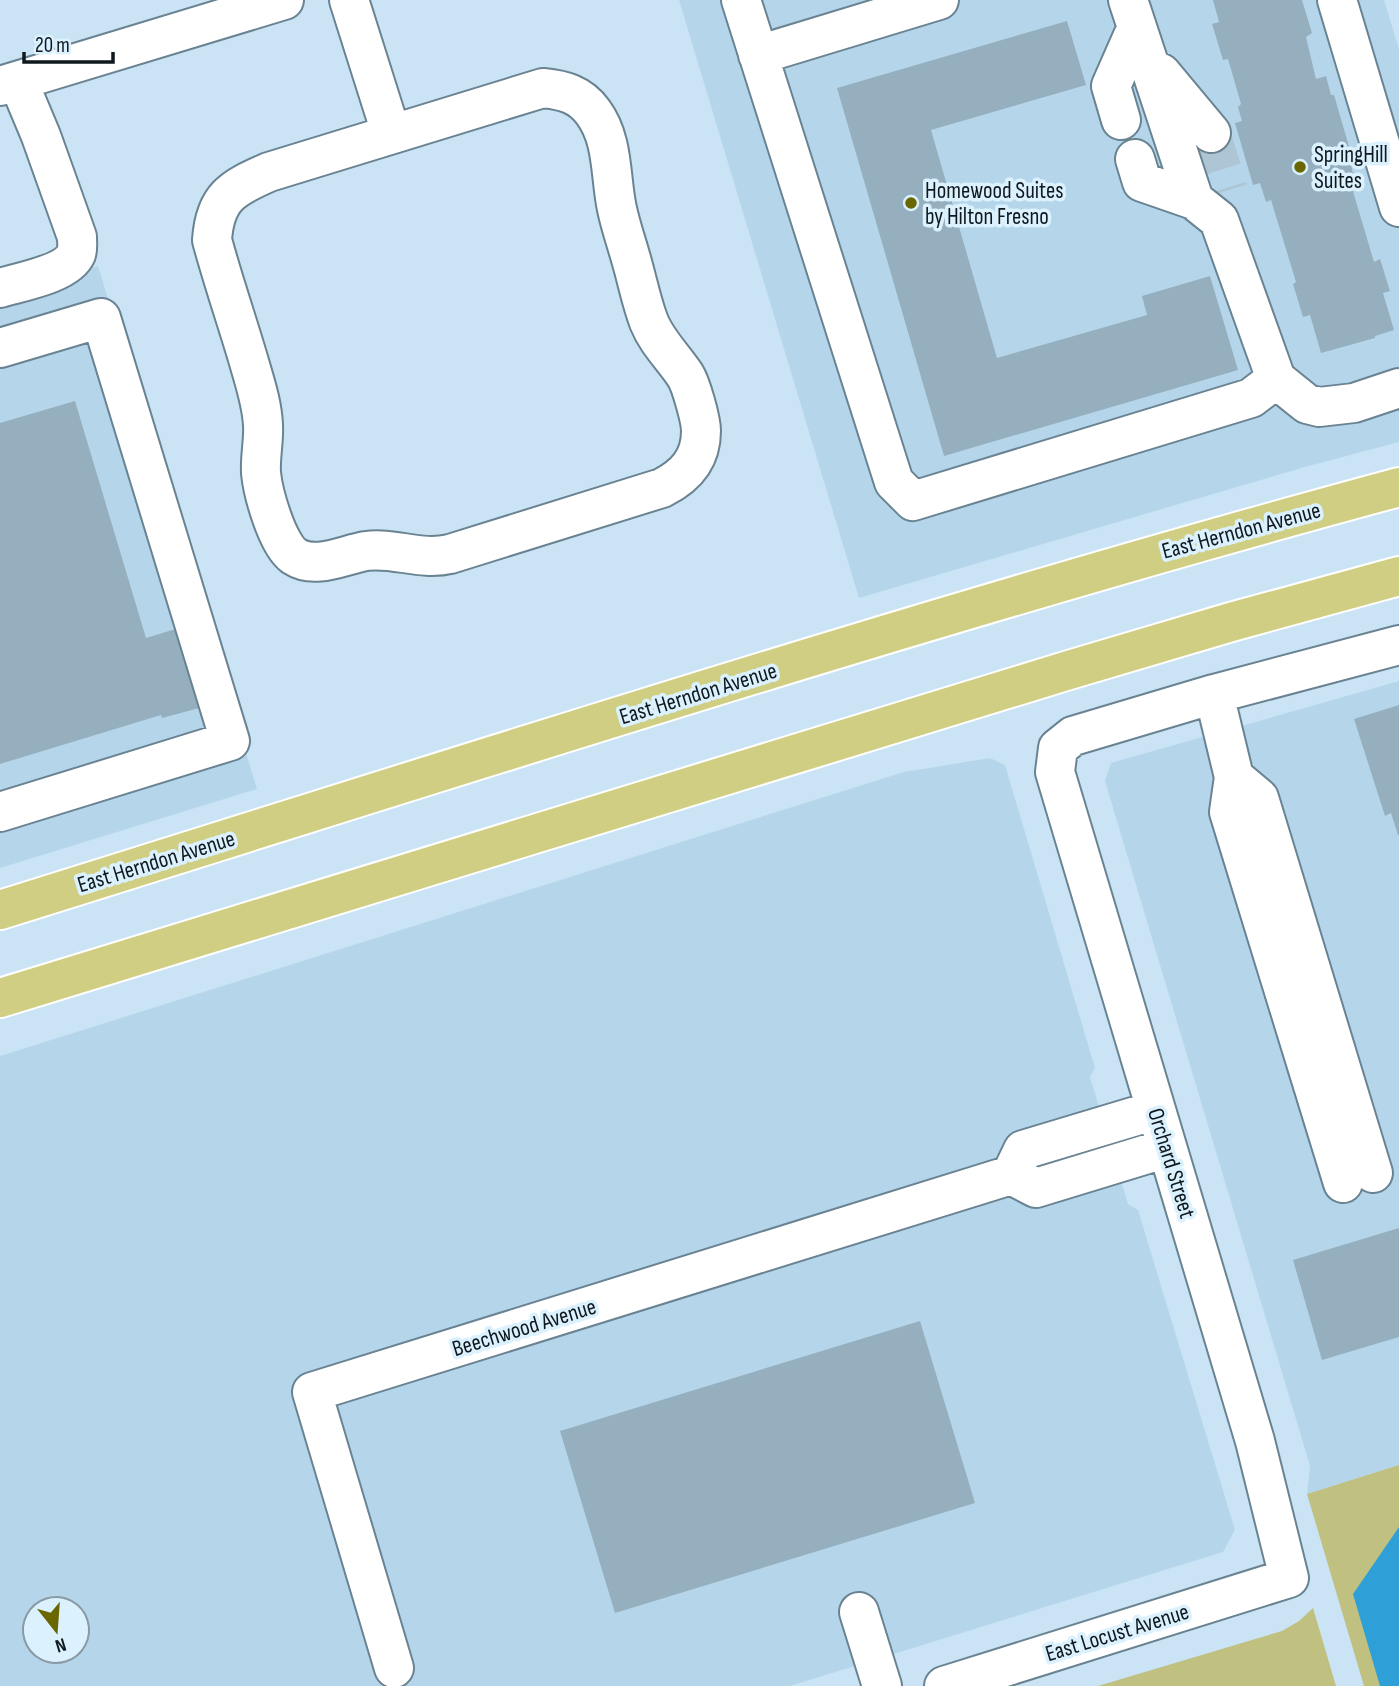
<svg xmlns="http://www.w3.org/2000/svg" width="1399" height="1686" viewBox="0 0 1399 1686" font-family="'Sofia Sans Condensed',sans-serif">
	<rect width="100%" height="100%" fill="#cae4f5"/>
	<!-- built -->
	<path fill="#b5d6ea" fill-rule="evenodd" d="M679 0H1384L1399 49V442L1305 467 859 598Z
		M98 266 257 789 0 868V297Z
		M1399 681V1465L1307 1494 1310 1466 1105 781 1111 763Z
		M990 758 1005 765 1095 1068 1090 1077 1128 1204 1138 1210 1235 1530 1223 1552 790 1686H0V1056L904 772ZM35 1609H77V1651H35Z"/>
	<!-- green -->
	<path fill="#c0c080" d="M1399 1465V1686H1364L1307 1494Z
		M1313 1608 1336 1686H1098L1282 1631 1299 1621Z"/>
	<!-- water -->
	<path fill="#2fa0d7" d="M1399 1527V1686H1380L1353 1594Z"/>
	<!-- building -->
	<path fill="#95afbe" d="M1213 0H1302L1312 33 1306 37 1316 79 1326 76 1331 95H1334L1352 157 1349 158 1354 177 1349 178 1374 262 1380 259 1390 291 1383 293 1394 330 1375 336V338L1321 353 1310 315 1303 317 1293 284 1296 282 1271 200 1266 202 1260 183 1253 185 1235 123 1242 121 1238 107 1241 104 1228 59 1223 60 1212 24 1219 22Z
		M1067 21 1086 85 931 130 997 358 1147 315 1142 296 1210 276 1238 370 944 456 837 88Z
		M75 401 146 638 179 628 203 707 162 718 161 715 0 764V423Z
		M1399 705V835H1398L1391 813 1385 816 1354 719Z
		M1399 1228V1337L1322 1360 1293 1260Z
		M920 1321 975 1503 615 1613 560 1431Z"/>
	<g fill="none" stroke-linecap="round" stroke-linejoin="round">
		<!-- minor-tunnel -->
		<path stroke="#aec5d5" stroke-width="38" stroke-dasharray="38 19" stroke-linecap="butt" d="M1211 133 1229 190"/>
		<defs>
			<path id="minor" d="M349 0 391 133
				M741 0 894 482 913 501 1251 398 1276 379
				M1128 0 1194 200 1219 220 1276 379 1307 404 1319 407 1354 403 1399 388
				M1337 0 1399 207
				M758 55 939 0
				M1161 73 1211 133
				M0 86 284 0
				M543 88C563 90 580 94 593 112 614 140 610 177 617 209 621 228 628 247 633 266 638 284 642 304 649 322 657 342 673 357 685 375 691 384 701 420 701 431 701 459 686 476 662 488L450 554C420 561 395 547 366 551 343 555 315 570 294 556 277 544 263 493 261 473 260 457 264 440 263 425 262 403 255 383 249 362 237 321 223 281 212 240 215 197 232 188 269 172Z
				M1121 120 1111 86 1137 27
				M1135 159 1142 182 1194 200
				M0 288C20 282 67 274 76 254 78 249 77 243 77 237L41 136 18 81
				M0 348 101 318 230 741 0 812
				M1214 694 1234 777
				M1156 1110 1023 1150 1011 1175 1036 1188 1167 1148
				M1343 1183 1229 812 1234 777 1259 798 1373 1173
				M859 1612 882 1686
				M394 1668 312 1392 1011 1175
				M944 1686 1289 1578 1255 1441 1055 772 1058 748 1073 736 1214 694 1399 645"/>
			<path id="major" d="M0 910C465 765 929 614 1399 487
				M0 998 1069 670 1231 622 1399 576"/>
		</defs>
		<!-- minor casing -->
		<use href="#minor" stroke="#6a8392" stroke-width="42"/>
		<!-- major casing -->
		<use href="#major" stroke="#fff" stroke-width="42"/>
		<!-- minor -->
		<use href="#minor" stroke="#fff" stroke-width="38"/>
		<!-- major -->
		<use href="#major" stroke="#d0ce82" stroke-width="38"/>
	</g>
	<!-- markers -->
	<g fill="#6a6700" stroke="#dbf1fe" stroke-width="2.5">
		<circle cx="1300" cy="167" r="7"/>
		<circle cx="911" cy="203" r="7"/>
	</g>
	<g text-anchor="middle" stroke-width="7" stroke-linejoin="round" paint-order="stroke">
		<!-- poi labels -->
		<g font-size="23" fill="#0f181e" stroke="#dbf1fe" text-anchor="start">
			<text x="1314" y="162">SpringHill<tspan x="1314" dy="26">Suites</tspan></text>
			<text x="925" y="198">Homewood Suites<tspan x="925" dy="26">by Hilton Fresno</tspan></text>
		</g>
		<!-- street labels -->
		<g font-size="23" fill="#0f181e" stroke="#dbf1fe">
			<text transform="translate(1241 530) rotate(-15)" y="8">East Herndon Avenue</text>
			<text transform="translate(698 693) rotate(-17)" y="8">East Herndon Avenue</text>
			<text transform="translate(156 861) rotate(-17)" y="8">East Herndon Avenue</text>
			<text transform="translate(1172 1163) rotate(73)" y="8">Orchard Street</text>
			<text transform="translate(524 1327) rotate(-17)" y="8">Beechwood Avenue</text>
			<text transform="translate(1117 1632) rotate(-17)" y="8">East Locust Avenue</text>
		</g>
	</g>
	<!-- north arrow -->
	<g transform="translate(56 1630) rotate(163)"><circle r="33" fill="#dbf1fe" stroke="#899aa4" stroke-width="2"/>
	<path d="M0-5L12 26L0 18L-12 26Z" fill="#6a6700"/>
	<text y="-10" font-size="19" font-weight="bold" text-anchor="middle" fill="#0f181e">N</text>
	</g>
	<!-- scale -->
	<path d="M24 52v10h89v-10" fill="none" stroke="#0f181e" stroke-width="3.5"/>
	<text x="35" y="52" font-size="21" fill="#0f181e" stroke="#dbf1fe" stroke-width="5" paint-order="stroke">20 m</text>
</svg>
